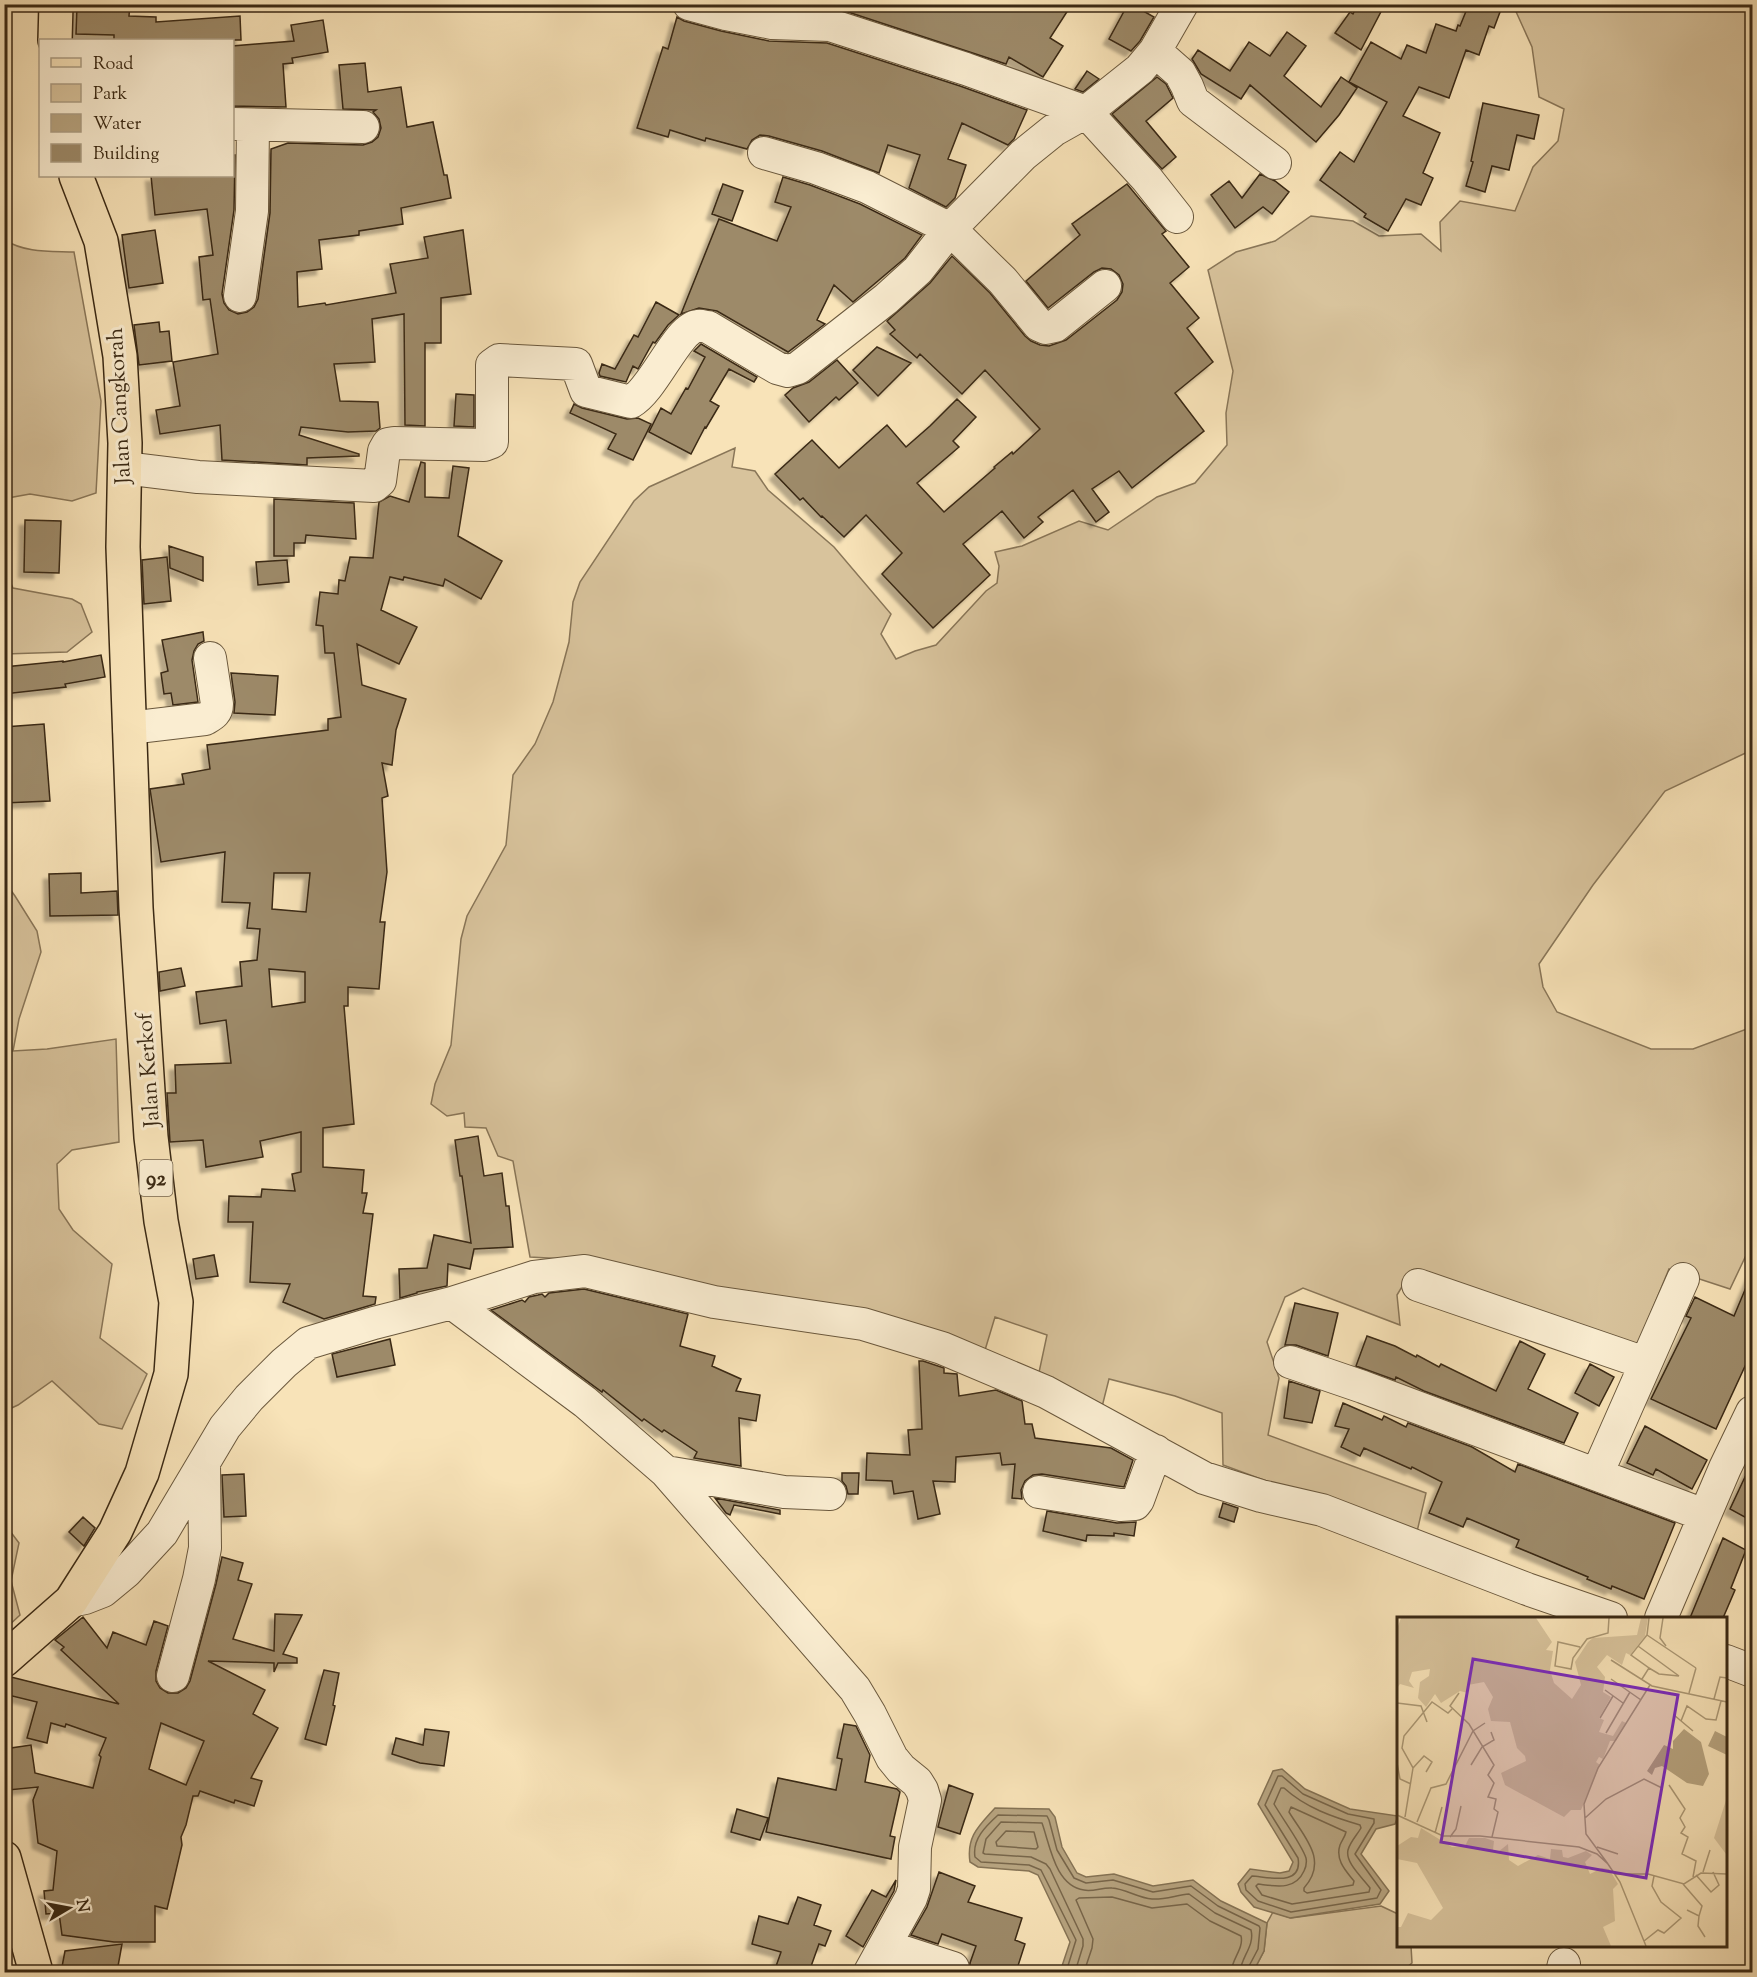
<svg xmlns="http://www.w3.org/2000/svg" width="1757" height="1977" viewBox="0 0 1757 1977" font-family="'Sorts Mill Goudy',serif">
	<defs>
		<filter id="shadow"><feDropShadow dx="-5.5" dy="5.5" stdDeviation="1.5" flood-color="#0004"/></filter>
	</defs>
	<rect width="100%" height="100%" fill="#f8e3b8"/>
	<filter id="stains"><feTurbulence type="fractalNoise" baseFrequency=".00333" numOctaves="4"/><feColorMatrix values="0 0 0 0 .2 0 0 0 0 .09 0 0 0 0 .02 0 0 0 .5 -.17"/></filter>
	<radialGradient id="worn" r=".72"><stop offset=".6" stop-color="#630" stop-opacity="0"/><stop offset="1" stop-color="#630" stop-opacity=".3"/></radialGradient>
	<!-- green -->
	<path fill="#d8c39c" stroke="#897658" stroke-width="1.5" d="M1513 5H1752V750L1665 791 1593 885 1539 964 1543 987 1557 1012 1651 1049H1693L1752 1027V1247H1750L1730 1289 1669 1269 1635 1351 1412 1270 1397 1295 1400 1325 1303 1288 1285 1297 1267 1342 1279 1378 1268 1435 1426 1493 1416 1536 1223 1465 1222 1413 1175 1396 1109 1379 1102 1407 1038 1377 1047 1335 995 1317 982 1360 566 1259 530 1257 513 1161 498 1156 486 1128 465 1127 464 1113 447 1116 431 1104 435 1084 451 1045 461 939 467 916 506 845 513 775 535 744 553 702 569 642 573 602 580 582 634 501 649 487 735 448 732 467 755 471 768 490 834 547 891 614 881 634 896 659 915 651 936 645 986 591 997 583 999 566 995 552 1022 546 1079 521 1108 530 1157 497 1195 483 1227 445 1226 413 1233 371 1208 270 1236 252 1275 241 1311 216 1353 221 1379 236 1421 234 1441 251 1440 222 1460 201 1515 211 1533 167 1558 141 1564 109 1539 97 1532 47Z
		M5 240C25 253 50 251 74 252L101 401 96 493 72 501 30 494 8 498 5 503Z
		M4 568 13 588 72 599 81 604 92 632 67 652 5 654Z
		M5 882 15 896 37 931 41 952 19 1019 13 1051 47 1049 116 1039 119 1142 72 1150 57 1164 59 1209 73 1230 112 1264 100 1338 147 1374 122 1429 99 1424 52 1381 18 1405 5 1411Z
		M4 1523 19 1543 11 1581 20 1615 5 1629Z
		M1381 1906 1398 1914V1946H1411L1412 1963 1401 1972H1253L1264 1951 1267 1923 1273 1912 1291 1918Z"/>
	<!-- water -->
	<path fill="#b7a480" stroke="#857355" stroke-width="1.5" d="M1282 1769 1305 1789 1350 1809 1398 1816 1395 1824 1376 1829 1361 1854 1389 1891 1380 1904 1290 1918 1254 1907 1241 1892 1238 1884 1250 1869 1280 1873 1289 1871 1293 1862 1258 1804 1273 1771Z
		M995 1808 1049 1809 1055 1817 1062 1847 1077 1873 1086 1877 1114 1874 1153 1886 1193 1880 1221 1901 1267 1923 1264 1951 1253 1972H1059L1061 1969 1070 1942 1038 1875 1029 1871 978 1867 970 1862C966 1836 980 1825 995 1808Z"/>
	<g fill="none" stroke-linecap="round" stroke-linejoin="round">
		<!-- shore -->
		<path stroke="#78664a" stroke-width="1.5" d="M1278 1776H1282L1303 1794 1348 1814 1374 1819V1823L1355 1854 1381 1890 1377 1898 1291 1912 1258 1901 1246 1890 1245 1884 1252 1876C1268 1877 1303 1887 1298 1858L1265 1805Z
			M1281 1788H1284C1306 1808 1333 1817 1360 1825L1361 1828C1357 1835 1350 1842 1348 1850 1345 1863 1363 1878 1370 1888L1369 1892 1292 1904 1262 1895 1256 1886 1258 1884C1275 1886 1295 1891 1304 1871 1306 1867 1307 1863 1306 1858 1302 1845 1282 1818 1274 1804Z
			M1291 1807 1346 1832C1345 1837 1342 1840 1340 1845 1335 1860 1346 1871 1354 1881L1353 1885 1307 1893 1304 1891V1888C1329 1860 1304 1837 1289 1812Z
			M1006 1831 1034 1832 1038 1847 1036 1849 997 1846 996 1842Z
			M1066 1972 1076 1940 1041 1870 1029 1865 981 1862 975 1857C972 1839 986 1826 998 1815L1047 1816 1049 1820 1057 1850 1074 1878 1086 1883 1113 1880 1153 1892 1191 1886 1218 1906 1259 1926 1260 1928 1258 1949 1248 1968V1972
			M1075 1972 1083 1946V1939L1050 1869 1046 1864 1031 1857 985 1854 983 1853 986 1839 1001 1822 1042 1823C1050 1845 1055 1886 1084 1890 1093 1892 1103 1887 1112 1888 1126 1889 1138 1898 1152 1899 1164 1900 1177 1895 1189 1894L1215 1913 1251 1930C1255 1946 1241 1957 1240 1972
			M1084 1972 1092 1948 1093 1939 1076 1900 1079 1898 1112 1897 1152 1908 1187 1904 1210 1921 1241 1936C1244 1948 1232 1959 1231 1972"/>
	</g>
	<!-- building -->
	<path fill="#9d8a69" stroke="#3a2914" stroke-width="1.5" fill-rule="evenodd" filter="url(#shadow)" d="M87 4H130L129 16 156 17V22L240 16 241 40H114V35L76 34 77 6 87 7Z
		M771 4H1072L1050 38 1063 46 1043 77 1009 57 1006 64 836 8Z
		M1128 4H1131L1154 17 1140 41 1131 51 1109 39Z
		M1358 4H1385L1361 50 1335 33 1350 12 1353 14Z
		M1469 4H1503L1494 28 1489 26 1479 55 1466 50 1449 98 1419 87 1403 116 1440 133 1423 173 1433 178 1421 205 1406 199 1388 231 1364 217 1366 214 1320 180 1340 152 1354 162 1387 102 1349 82 1371 42 1401 59 1407 45 1426 53 1436 24 1456 31 1458 25 1460 26Z
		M677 17 684 21 721 31 769 41 827 43 960 86 1027 110 1014 139 1008 145 962 123 948 159 966 165 955 198 946 207 909 188 920 155 888 145 879 173 822 151 769 136 760 135 752 140 747 149 706 138 705 141 670 130 668 137 637 128 663 47 668 49Z
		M323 20 328 52 292 58 293 63 283 64 286 107 232 106V46L294 41 291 25Z
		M1287 32 1306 46 1284 76 1321 107 1341 77 1357 88 1339 115 1316 142 1250 85 1241 99 1201 74 1192 59 1198 50 1230 71 1249 42 1270 56Z
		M365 63 368 92 401 87 407 127 433 122 444 175H447L451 198 401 208 403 224 359 231V235L319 240 322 269 297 272 298 307 325 303 326 305 396 293 390 264 428 258 424 237 463 230 471 294 441 298V343H425V426L405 425 404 314 372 319 375 362 334 364 340 401 378 402 380 428 376 431 348 432 301 427 299 435 359 454V456L307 458V465L222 460 220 425 160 434 156 410 180 406 173 362 218 354 210 299 203 300 199 257 213 255 207 209 155 215 151 176H232V155H235L234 210 222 294 224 303 229 310 238 314 247 312 254 307 258 299 270 213 271 149 288 143 363 145 372 142 378 137 381 128 379 119 373 112 376 110 343 109 339 65Z
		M1087 71 1099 79 1083 92 1075 89Z
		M1157 77 1166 84 1173 98 1146 121 1176 157 1162 169 1112 114Z
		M1483 103 1539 115 1534 139 1517 135 1509 170 1492 166 1485 192 1466 186 1473 162 1471 161Z
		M1260 174 1275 181 1289 192 1272 214 1263 207 1235 228 1211 195 1229 181 1242 198Z
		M783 177 810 185 860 204 922 235 905 258 853 302 834 285 817 320 825 324 788 352 717 311 699 308 681 314 719 219 777 241 791 207 775 202Z
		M723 184 743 191 732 221 712 214Z
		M1127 184 1166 231 1162 234 1189 267 1170 283 1199 318 1187 328 1213 362 1175 393 1204 431 1132 488 1119 471 1092 489 1109 512 1096 522 1073 490 1038 517 1043 522 1024 538 1002 511 963 544 990 575 933 628 882 574 902 553 866 515 844 537 822 516 821 517 803 498 800 500 775 474 812 440 839 468 887 425 906 447 930 426 957 399 976 417 953 441 959 447 917 483 944 512 995 468 994 467 1012 452 1013 454 1040 429 985 370 962 394 920 354 917 358 890 334 895 330 887 321 930 283 952 256 990 293 1025 336 1031 341 1040 345 1049 346 1066 340 1117 300 1122 292 1123 284 1119 275 1111 269 1102 268 1094 272 1048 308 1026 281 1080 235 1072 224Z
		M155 230 163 283 129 288 122 235Z
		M656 302 679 315 668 325 655 343 653 342 638 369 633 366 626 382 600 376 599 373 602 364 615 369 634 335 638 337Z
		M159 322 160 332 169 331 172 361 139 365 134 325Z
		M701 344 757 377 754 382 729 369 710 401 719 406 706 428 705 427 691 454 649 432 661 408 671 414 686 388 688 389 705 357 694 351Z
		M877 347 911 363 878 396 853 370Z
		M837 360 858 383 839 400 836 397 809 422 785 395 793 388 809 382Z
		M456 394 474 395V427L454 426Z
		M574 404 582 408 627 419 638 418 651 424 633 460 608 449 616 434 570 413Z
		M421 462 425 463V497L449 498 453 466 469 468 458 536 502 561 481 599 445 579 443 586 404 577 403 580 390 577 381 610 417 627 399 664 357 644 362 685 406 699 396 730 392 765 382 763 388 796 382 798 387 872 380 922H385L379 989 348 987V1006H344L354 1124 323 1128V1167L364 1170 362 1193H367L363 1213 373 1214 363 1296 376 1297 375 1304 324 1319 283 1302 290 1284 250 1282 253 1222H228L229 1196 261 1197 262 1189 295 1191 292 1174 301 1172V1132L260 1141 263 1157 206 1167 203 1140 170 1142 167 1093H176L175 1065 231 1063 226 1020 200 1024 196 992 242 986 240 962 257 960 260 929 247 928 250 903 222 902 225 852 161 862 150 789 184 784 182 774 210 769 207 745 328 730V719L341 717 334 653H325L323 626 316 625 320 592 338 594 339 580 345 581 350 557 373 558 379 502 390 496 409 502ZM274 873H310L306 912 272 909ZM269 969 305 972V1002L272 1007Z
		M274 499 354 503 356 539 306 535 305 543H294V556H274Z
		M25 520 61 521 59 573 24 572Z
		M169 546 203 557V581L170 568Z
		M167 557 171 601 144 604 142 560Z
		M287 560 289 582 258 585 256 562Z
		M203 632 204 641 198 644 194 651 192 660 198 702 173 705 171 693 164 694 161 673 168 671 162 640Z
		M101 655 105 677 65 684 66 687 4 694V667L63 661V662Z
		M231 673 278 676 275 715 234 713 235 702Z
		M44 724 50 801 4 803V727Z
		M81 873V893L117 891 118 915 50 916 49 874Z
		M181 968 185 986 160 991 159 972Z
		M478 1136 484 1176 502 1173 506 1206H509L513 1247 474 1249 470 1269 448 1264 447 1286 417 1292V1293L400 1298 399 1269 427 1268 434 1235 471 1243 462 1176H460L455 1140Z
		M214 1255 218 1276 196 1279 193 1259Z
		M1752 1273V1351L1716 1429 1651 1399 1691 1318 1686 1316 1695 1297 1734 1316Z
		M584 1289 688 1314 680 1346 715 1356 712 1366 741 1379 736 1391 760 1395 756 1421 739 1418 741 1466 694 1458 697 1452 664 1430 662 1432 644 1419 642 1421 603 1390 602 1392 491 1310 522 1300 525 1302 529 1297 538 1295 542 1294 545 1297 549 1293Z
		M1295 1303 1338 1313 1328 1356 1296 1345H1285Z
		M1367 1336 1395 1346 1416 1357 1417 1355 1439 1367 1441 1364 1496 1391 1520 1341 1545 1354 1528 1389 1578 1413 1564 1443 1424 1391 1396 1377 1395 1380 1356 1366Z
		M390 1339 395 1365 337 1377 332 1354Z
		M919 1361H923L944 1368V1373L957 1374 959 1396 996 1390 1022 1401 1025 1424H1032L1035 1438 1111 1448 1133 1460 1124 1487 1042 1474 1033 1475 1025 1481 1021 1490 1022 1499 1012 1498 1015 1464 1002 1465 1000 1453 956 1457 955 1482 933 1481 940 1514 918 1519 913 1491 894 1494 892 1481 866 1480 867 1453 910 1455 908 1430 922 1429Z
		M1590 1364 1614 1377 1599 1406 1575 1393Z
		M1289 1381 1320 1391 1312 1423 1284 1418Z
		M1343 1403 1382 1420 1384 1416 1406 1427 1408 1423 1472 1447 1515 1472 1518 1464 1675 1523 1644 1599 1612 1586 1611 1589 1587 1579 1588 1577 1516 1547 1519 1540 1467 1518 1463 1527 1429 1513 1442 1482 1412 1467 1411 1469 1364 1448 1360 1456 1341 1447 1349 1429 1335 1426Z
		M1645 1426 1707 1460 1692 1489 1656 1469 1653 1475 1627 1463Z
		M1752 1462V1521L1730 1509Z
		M842 1473H859L858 1494H848L846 1486 842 1481Z
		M244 1474 246 1516 224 1517 222 1475Z
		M715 1498 780 1510V1514L734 1505 730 1515 726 1513Z
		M1223 1503 1238 1508 1234 1522 1219 1517Z
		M1047 1511 1117 1523 1136 1522 1134 1536 1114 1533V1536L1087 1535 1086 1541 1043 1531Z
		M83 1517 95 1528 84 1546 69 1532Z
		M1723 1538 1746 1550 1731 1588 1735 1590 1723 1618H1690Z
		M222 1557 243 1563 238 1580 252 1584 233 1639 274 1651 275 1614 302 1615 283 1654 297 1658V1663H278L274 1672V1663L208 1661 265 1690 253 1714 278 1728 251 1778 262 1781 254 1806 235 1800 234 1803 200 1791 198 1796H193L186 1825 181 1837 182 1845 167 1909 155 1906V1942H114L62 1935 59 1913 46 1914 44 1891 53 1890 57 1851 38 1843 33 1800 38 1787 8 1790 4 1749 31 1745 35 1773 93 1788 101 1757 99 1755 106 1738 66 1724 65 1727 51 1723 47 1743 27 1738 37 1702 4 1694 7 1678 11 1677 119 1704 61 1650 64 1647 55 1640 83 1617 107 1648 113 1632 146 1645 154 1621 168 1626 156 1671V1681L160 1688 168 1693H178L186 1688 190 1681 216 1584ZM161 1723 204 1741 186 1785 149 1769Z
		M324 1670 339 1673 333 1705 335 1706 326 1745 305 1739Z
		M844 1724 856 1726 870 1755 865 1782 897 1789 900 1792 890 1836 895 1837 891 1859 766 1832 778 1778 836 1790 842 1759 837 1758Z
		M425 1729 449 1732 444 1766 420 1763 392 1754 396 1738 423 1745Z
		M949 1785 973 1794 960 1834 938 1827Z
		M737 1809 768 1818 760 1840 731 1832Z
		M939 1872 975 1886 968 1902 1022 1918 1015 1940 1025 1944 1016 1972H970V1963L976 1946 942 1934 938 1944 911 1935 927 1907Z
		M896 1880 894 1891 863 1947 846 1936 872 1890 886 1897Z
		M798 1897 821 1905 814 1925 831 1931 825 1946 819 1944 809 1972H774L781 1952 752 1944 759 1916 788 1924Z
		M122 1944 117 1972H61L65 1951Z"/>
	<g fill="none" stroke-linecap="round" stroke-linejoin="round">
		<defs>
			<path id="minor" d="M689 4 726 14 772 23 830 25 966 69 1086 112 1147 179 1177 217
				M1155 51 1180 73 1187 86 1193 101 1275 163
				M233 124 363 127
				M764 153 816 168 867 187 950 229 1003 281 1039 325 1046 328 1055 326 1105 286
				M240 296 252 211 253 125
				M124 468 198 477 374 486 380 481 384 451 388 444 394 443 484 445 492 442V365L499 360 576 364 586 391 631 402C654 389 678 327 698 326 701 325 704 327 708 327L777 368 788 371 798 368 886 299 918 270 950 229 1023 155 1054 130 1086 112 1140 69 1155 51 1182 4
				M129 728 205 719C212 715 217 713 217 704L210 658
				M1418 1285 1645 1363
				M452 1303 585 1402 666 1472 855 1689 870 1714 892 1758 901 1769 917 1782 922 1790 925 1800 915 1847 914 1889 911 1898 870 1972
				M1290 1362 1363 1387 1704 1515
				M666 1472 784 1492 830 1494
				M1597 1474 1683 1279
				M1039 1492 1120 1505 1135 1504 1138 1500 1156 1451
				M71 1601 85 1598 103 1591 126 1572 162 1533 225 1427 249 1398 284 1363 308 1343 374 1323 452 1303 534 1277 585 1271 714 1302 863 1324 942 1348 1046 1392 1204 1478 1261 1496 1322 1510 1527 1589 1611 1618
				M1661 1618 1725 1468 1752 1412
				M1726 1661 1752 1671
				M173 1676 199 1579 205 1548 204 1465
				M885 1946 953 1968
				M1562 1972 1564 1964"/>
			<path id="major" d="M55 40 56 4
				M4 1660 71 1601 115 1532 142 1473 171 1374 176 1302 161 1221 151 1137 136 908 123 547 125 443 120 356 101 241 76 176
				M4 1858 36 1972"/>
		</defs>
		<!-- minor casing -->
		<use href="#minor" stroke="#6a583d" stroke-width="34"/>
		<!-- major casing -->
		<use href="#major" stroke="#3a2914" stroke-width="36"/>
		<!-- minor -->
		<use href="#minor" stroke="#faedd1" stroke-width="32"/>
		<!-- major -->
		<use href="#major" stroke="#f8e3b8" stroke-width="33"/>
	</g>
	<g text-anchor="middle" stroke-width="6" stroke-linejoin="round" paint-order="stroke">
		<!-- shield labels -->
		<rect fill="#faedd1" stroke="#74644d" stroke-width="1.5" x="139.5" y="1160" width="33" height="36" rx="4.5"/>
		<g font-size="21" font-weight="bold" fill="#3a2914">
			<text x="156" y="1185">92</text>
		</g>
		<!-- street labels -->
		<g font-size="22" fill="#3a2914" stroke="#faedd1">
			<text transform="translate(118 406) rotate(-93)" y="8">Jalan Cangkorah</text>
			<text transform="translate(147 1070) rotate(-94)" y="8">Jalan Kerkof</text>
		</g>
	</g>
	<!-- overview -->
	<g transform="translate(1397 1617)">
		<rect width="330" height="330" fill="#f8e3b8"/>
		<path d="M4 1H139L155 25 149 33 156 34 153 53 157 66 175 82 184 68 178 45 191 25 196 21 240 18 244 1H251L248 19 233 38 229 36 225 48 210 38 200 50 208 60 206 75 214 80 202 101 207 103 202 115 216 119 225 104 229 106 219 124H213L206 142 202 140 199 145 203 148 184 193H174L167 200 108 168 104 156 129 144 128 139 120 131 113 105 94 104 91 92 96 80 87 65 71 68V76L63 74 44 86 38 77 29 90 21 81 23 65 32 59 33 52 15 55 12 64 17 71 3 67 0 71V12ZM330 180V237H329L317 221ZM24 211 55 230 68 229 72 221H88L97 224 96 233 101 235 111 227 112 243 121 249 141 238 153 242 154 232 165 233 166 240 171 241 189 234 195 238 188 245 193 257 205 251 212 252 221 267 216 272 218 304 206 310 214 329H0V310H4L11 296 34 303 46 291 20 246 0 242V229L14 220 21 221Z" fill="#d8c39c"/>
		<path d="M287 112 304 125 312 157 306 169 290 166 265 149 258 151 255 158 250 154 267 128 276 132V124ZM318 114 330 120V138L311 129Z" fill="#b7a480"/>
		<path fill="none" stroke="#ac9976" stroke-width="1.5" d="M266 1 263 21 269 29M250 18 299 51M241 29 282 59M183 30 161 25 158 49 174 52 176 41 190 22 211 16 212 1M214 43 255 69 330 85M252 51 262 57 282 59M214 62 244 83M245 62 252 51 234 38 250 18 252 1M208 73 226 86M62 76 53 89 72 107 97 148 91 158 97 166 91 180 99 182 97 192 101 195 95 220M292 76 299 51M317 82 323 60 330 61M0 86 24 89 30 105M277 98 296 114M203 101 216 79M284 104 290 89 309 102 319 103 324 84M209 116 233 75M0 146 3 162 14 167M74 148 85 130 97 123 94 115M16 151 27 139 35 145 29 155M272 168 288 192 283 201 288 210 284 216 291 220 285 237 299 244 296 260M0 198 46 219H83L182 230 200 237 211 247 223 265 249 329M8 200 16 151 5 131 7 119 35 85 51 96 55 92M188 201 209 182 247 162 265 171M20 205 34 171 49 167 76 114 88 106M38 216 45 190M53 220 59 212 64 189M200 230 221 237M211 247 189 217 187 187 201 151 253 68M306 255 313 233M218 257H251L287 267 304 256 330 257M299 258 314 275 322 268 316 255M286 267 305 289 302 299 290 293M302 299 301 309 308 320M247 324 261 313 267 316 284 301 264 285 255 269 257 259"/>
		<path fill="#7b2cbf" fill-opacity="0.15" stroke="#7b2cbf" stroke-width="3" d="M76 42 281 78 249 261 44 225Z"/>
		<rect width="330" height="330" fill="none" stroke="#3a2914" stroke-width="3"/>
	</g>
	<!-- margin -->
	<rect width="1757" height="1977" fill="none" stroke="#f8e3b8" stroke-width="24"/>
	<rect x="6" y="6" width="1745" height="1965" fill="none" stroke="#3a2914" stroke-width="3"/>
	<rect x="12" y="12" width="1733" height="1953" fill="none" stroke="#3a2914" stroke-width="1.5"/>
	<!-- legend -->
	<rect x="39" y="39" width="195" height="138" fill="#faedd1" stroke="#ad9f85" stroke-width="1.5"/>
	<rect x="51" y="58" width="30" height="9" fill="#f8e3b8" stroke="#ad9f85" stroke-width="1.5"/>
	<text x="93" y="69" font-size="18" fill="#3a2914">Road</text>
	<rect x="51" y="84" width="30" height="18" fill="#d8c39c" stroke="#ad9f85" stroke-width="1.5"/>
	<text x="93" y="99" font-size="18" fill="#3a2914">Park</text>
	<rect x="51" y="114" width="30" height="18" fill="#b7a480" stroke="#ad9f85" stroke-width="1.5"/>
	<text x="93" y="129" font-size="18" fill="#3a2914">Water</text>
	<rect x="51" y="144" width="30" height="18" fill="#9d8a69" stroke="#ad9f85" stroke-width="1.5"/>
	<text x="93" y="159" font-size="18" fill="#3a2914">Building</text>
	<!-- north arrow -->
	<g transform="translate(69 1908) rotate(80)" stroke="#faedd1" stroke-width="4.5" paint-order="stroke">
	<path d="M0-4.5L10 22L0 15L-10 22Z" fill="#3a2914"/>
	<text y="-9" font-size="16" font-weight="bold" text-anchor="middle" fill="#3a2914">N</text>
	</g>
	<rect width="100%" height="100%" filter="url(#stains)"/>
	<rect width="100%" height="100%" fill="url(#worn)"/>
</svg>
